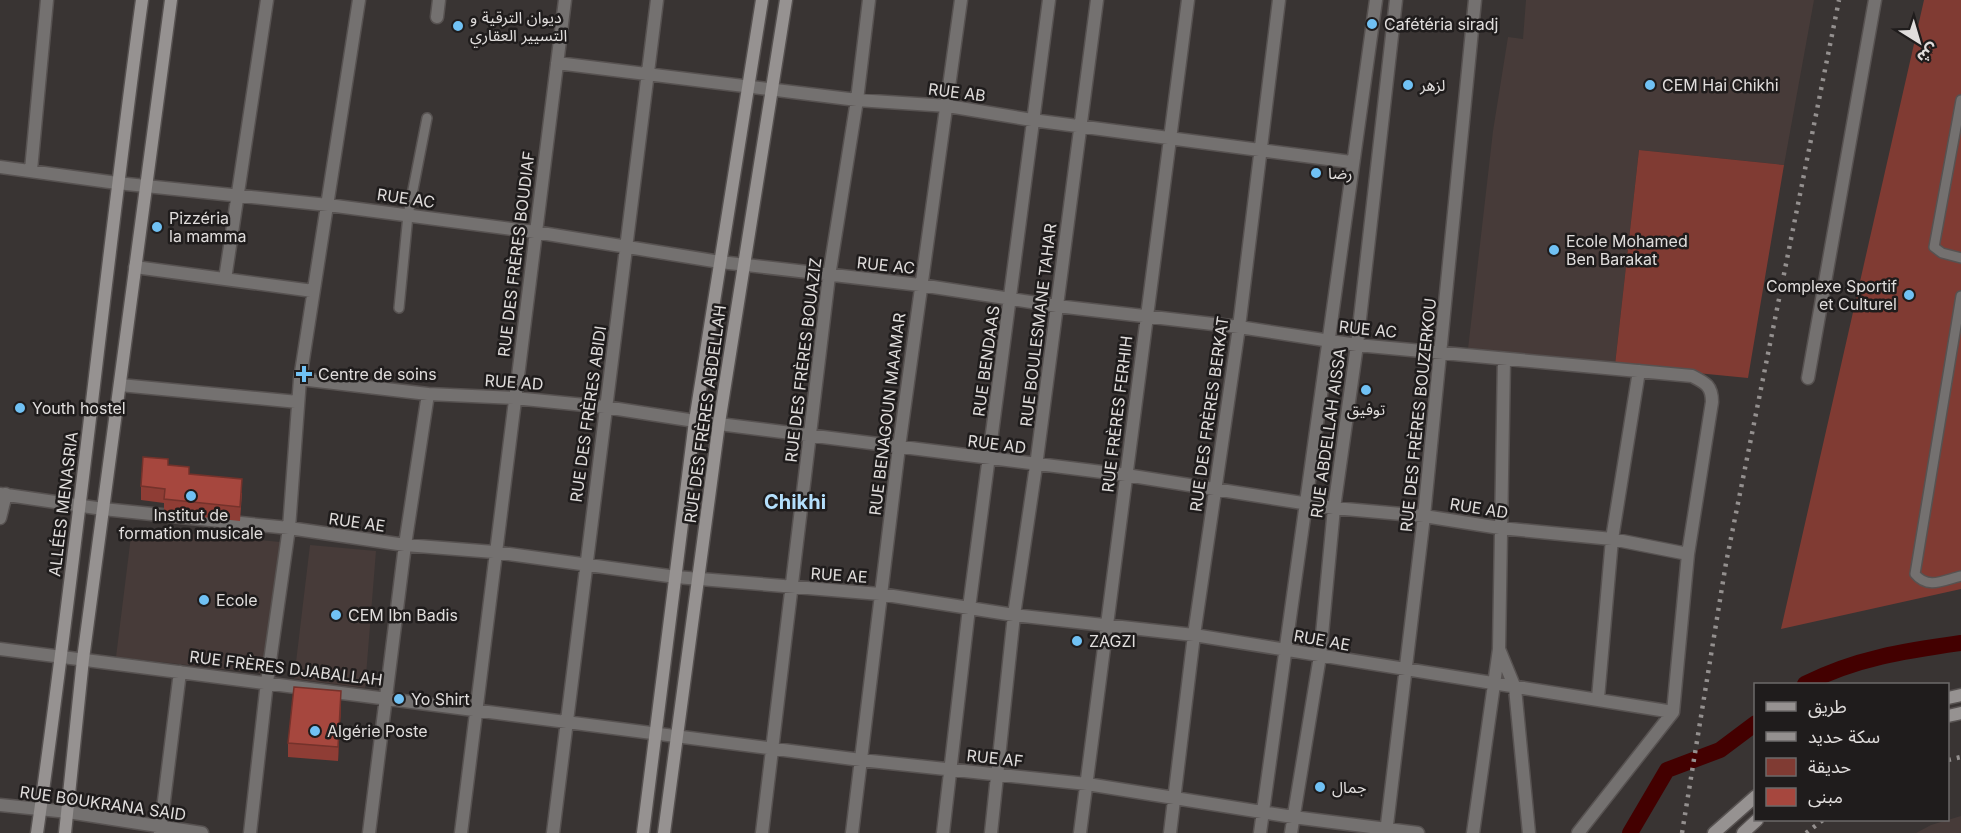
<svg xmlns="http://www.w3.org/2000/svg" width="1961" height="833" viewBox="0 0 1961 833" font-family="Inter,'Noto Sans Arabic',sans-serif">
	<rect width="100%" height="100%" fill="#393433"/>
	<!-- built -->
	<path fill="#473b39" d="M1526 0H1814L1784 165 1639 150 1615 365 1468 349 1493 131 1508 37 1523 39Z
		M132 528 291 543 275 675 116 657Z
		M310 545 376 551 365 688 294 679Z
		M1961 816V833H1916L1931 825Z"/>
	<!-- green -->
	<path fill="#803b33" d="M1924 0H1961V589L1781 629Z
		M1639 150 1784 165 1748 378 1615 365Z"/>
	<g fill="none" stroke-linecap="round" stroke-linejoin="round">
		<!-- canal -->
		<path stroke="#430000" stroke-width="16" d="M1805 684C1856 658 1905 651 1961 643
			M1630 833 1667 770 1720 750 1756 723"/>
		<defs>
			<path id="lane" d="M1961 100 1934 247 1942 253 1961 258
				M1961 296 1915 574C1928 590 1944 580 1961 576
				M399 308 408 215 427 118"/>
			<path id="street" d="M437 17 439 0
				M557 63 857 100 948 106 1032 120 1351 162
				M0 167 117 183 328 205 535 232 720 262 920 285 1057 306 1239 327 1357 345 1692 376C1706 383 1712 386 1712 402L1688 554 1673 712 1578 833
				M31 170 47 0
				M135 267 313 291
				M225 279 267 0
				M1808 378 1875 0
				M300 379 428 394 514 398 605 407 695 421 1126 475 1334 508 1424 516 1500 528 1612 539 1688 554
				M120 385 298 402
				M0 494 103 509 289 528 405 545 494 552 676 577 880 594 1014 615 1194 635 1673 712
				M0 518 6 494
				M0 649 861 760 1087 784 1293 817 1418 833
				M1499 649 1515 688 1529 833
				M1598 698 1612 539 1639 371
				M0 805 68 812 202 833
				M160 833 180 672
				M250 833 267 682 289 528 300 379 359 0
				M369 833 405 545 428 394
				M461 833 565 0
				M553 833 657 0
				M762 833 829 276 857 100 869 0
				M852 833 899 447 961 0
				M943 833 969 608 1049 0
				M991 833 1014 615 1036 466 1097 0
				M1080 833 1188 0
				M1170 833 1194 635 1239 327 1279 0
				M1260 833 1376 0
				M1291 833 1320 656 1334 508 1357 345 1396 0
				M1386 833 1424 516 1475 0
				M1473 833 1499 649 1504 359"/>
			<path id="secondary" d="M1948 698 1961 695
				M1948 716 1961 713
				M37 833C77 556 104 277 142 0
				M65 833 83 659 171 0
				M643 833 695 421 762 0
				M664 833 719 423 786 0
				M1714 833 1756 796
				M1743 833 1757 820"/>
		</defs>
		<!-- lane casing -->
		<use href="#lane" stroke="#575251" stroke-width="12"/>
		<!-- street casing -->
		<use href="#street" stroke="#575251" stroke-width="15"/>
		<!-- secondary casing -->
		<use href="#secondary" stroke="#575251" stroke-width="15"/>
		<!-- lane -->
		<use href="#lane" stroke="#747170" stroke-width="9"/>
		<!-- street -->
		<use href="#street" stroke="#747170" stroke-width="12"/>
		<!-- secondary -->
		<use href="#secondary" stroke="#969291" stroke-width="12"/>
		<!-- rail -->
		<path stroke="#94908f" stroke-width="4.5" stroke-dasharray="3 6" stroke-linecap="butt" d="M1948 760 1961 757
			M1682 833 1726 563 1839 0
			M1806 833 1823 820"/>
	</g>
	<!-- wall -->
	<path fill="#8f3d35" d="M168 465 189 474 242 493 240 521 164 513V503L141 500V486Z
		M341 705 338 761 288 757V743Z"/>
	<!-- shaded-wall -->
	<path fill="#74322b" d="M341 691V705L338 761V747Z"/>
	<!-- building -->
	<path fill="#a6473e" stroke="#74322b" stroke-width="1.5" d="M143 457 168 459V465L189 467V474L242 479 240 507 164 499 165 489 141 486Z
		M294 687 341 691 338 747 288 743Z"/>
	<!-- markers -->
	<g fill="#70c1f4" stroke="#1f1c1c" stroke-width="2">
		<circle cx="1372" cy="24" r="6"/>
		<circle cx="458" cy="26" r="6"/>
		<circle cx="1408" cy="85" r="6"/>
		<circle cx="1650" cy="85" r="6"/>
		<circle cx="1316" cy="173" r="6"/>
		<circle cx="157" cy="227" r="6"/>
		<circle cx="1554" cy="250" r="6"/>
		<circle cx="1909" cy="295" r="6"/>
		<path d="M301 365h6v6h6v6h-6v6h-6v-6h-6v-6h6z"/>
		<circle cx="1366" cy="390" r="6"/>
		<circle cx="20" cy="408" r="6"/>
		<circle cx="191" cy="496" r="6"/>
		<circle cx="204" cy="600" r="6"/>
		<circle cx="336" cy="615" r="6"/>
		<circle cx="1077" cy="641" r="6"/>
		<circle cx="399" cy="699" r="6"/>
		<circle cx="315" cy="731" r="6"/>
		<circle cx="1320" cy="787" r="6"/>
	</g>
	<g text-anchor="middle" stroke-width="5" stroke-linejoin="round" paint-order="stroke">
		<!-- poi labels -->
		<g font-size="16" fill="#e0dddc" stroke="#1f1c1c" text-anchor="start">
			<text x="470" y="23">ديوان الترقية و<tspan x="470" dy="18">التسيير العقاري</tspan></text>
			<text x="1384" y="30">Cafétéria siradj</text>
			<text x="1420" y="91">لزهر</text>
			<text x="1662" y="91">CEM Hai Chikhi</text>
			<text x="1328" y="179">رضا</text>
			<text x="169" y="224">Pizzéria<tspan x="169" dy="18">la mamma</tspan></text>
			<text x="1566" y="247">Ecole Mohamed<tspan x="1566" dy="18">Ben Barakat</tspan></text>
			<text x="1897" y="292" text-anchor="end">Complexe Sportif<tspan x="1897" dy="18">et Culturel</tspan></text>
			<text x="318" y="380">Centre de soins</text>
			<text x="32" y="414">Youth hostel</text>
			<text x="1366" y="415" text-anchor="middle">توفيق</text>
			<text x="191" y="521" text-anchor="middle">Institut de<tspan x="191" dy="18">formation musicale</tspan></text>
			<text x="216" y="606">Ecole</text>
			<text x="348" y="621">CEM Ibn Badis</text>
			<text x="1089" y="647">ZAGZI</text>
			<text x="411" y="705">Yo Shirt</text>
			<text x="327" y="737">Algérie Poste</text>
			<text x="1332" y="793">جمال</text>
		</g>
		<!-- street labels -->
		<g font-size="16" fill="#e0dddc" stroke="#1f1c1c">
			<text transform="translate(957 92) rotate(7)" y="6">RUE AB</text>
			<text transform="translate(406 198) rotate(8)" y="6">RUE AC</text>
			<text transform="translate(516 254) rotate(-83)" y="6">RUE DES FRÈRES BOUDIAF</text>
			<text transform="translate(886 265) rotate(6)" y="6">RUE AC</text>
			<text transform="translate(1038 325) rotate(-83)" y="6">RUE BOULESMANE TAHAR</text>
			<text transform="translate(1368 329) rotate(6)" y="6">RUE AC</text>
			<text transform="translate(803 360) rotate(-83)" y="6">RUE DES FRÈRES BOUAZIZ</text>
			<text transform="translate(986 361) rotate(-82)" y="6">RUE BENDAAS</text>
			<text transform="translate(514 382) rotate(4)" y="6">RUE AD</text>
			<text transform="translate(588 414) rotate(-82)" y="6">RUE DES FRÈRES ABIDI</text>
			<text transform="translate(705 414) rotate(-82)" y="6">RUE DES FRÈRES ABDELLAH</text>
			<text transform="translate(887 414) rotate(-83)" y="6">RUE BENAGOUN MAAMAR</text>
			<text transform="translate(1117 414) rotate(-83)" y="6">RUE FRÈRES FERHIH</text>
			<text transform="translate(1209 414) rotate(-82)" y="6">RUE DES FRÈRES BERKAT</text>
			<text transform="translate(1418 415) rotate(-84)" y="6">RUE DES FRÈRES BOUZERKOU</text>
			<text transform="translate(1328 433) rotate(-82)" y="6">RUE ABDELLAH AISSA</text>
			<text transform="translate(997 444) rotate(7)" y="6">RUE AD</text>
			<text transform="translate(63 504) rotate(-83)" y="6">ALLÉES MENASRIA</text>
			<text transform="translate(1479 508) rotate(9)" y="6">RUE AD</text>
			<text transform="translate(357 522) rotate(8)" y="6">RUE AE</text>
			<text transform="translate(839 575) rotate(4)" y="6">RUE AE</text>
			<text transform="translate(1322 640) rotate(10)" y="6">RUE AE</text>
			<text transform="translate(286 668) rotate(7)" y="6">RUE FRÈRES DJABALLAH</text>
			<text transform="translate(995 758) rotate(6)" y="6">RUE AF</text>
			<text transform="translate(103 803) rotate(8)" y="6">RUE BOUKRANA SAID</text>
		</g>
		<!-- quarter labels -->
		<g font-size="20" font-weight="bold" fill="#b4dffc" stroke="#1f1c1c">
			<text x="795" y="509">Chikhi</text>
		</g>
	</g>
	<!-- legend -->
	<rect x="1754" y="683" width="195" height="138" fill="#1f1c1c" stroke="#6c6969" stroke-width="1.5"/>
	<rect x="1766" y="702" width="30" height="9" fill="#969291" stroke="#6c6969" stroke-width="1.5"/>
	<text x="1808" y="713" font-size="18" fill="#e0dddc">طريق</text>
	<rect x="1766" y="732" width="30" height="9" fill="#94908f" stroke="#6c6969" stroke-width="1.5"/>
	<text x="1808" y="743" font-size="18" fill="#e0dddc">سكة حديد</text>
	<rect x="1766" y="758" width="30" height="18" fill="#803b33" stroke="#6c6969" stroke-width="1.5"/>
	<text x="1808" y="773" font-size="18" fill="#e0dddc">حديقة</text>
	<rect x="1766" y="788" width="30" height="18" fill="#a6473e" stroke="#6c6969" stroke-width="1.5"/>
	<text x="1808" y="803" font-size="18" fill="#e0dddc">مبنى</text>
	<!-- north arrow -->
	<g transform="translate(1919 42) rotate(143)" stroke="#1f1c1c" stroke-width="4.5" paint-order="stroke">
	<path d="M0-4.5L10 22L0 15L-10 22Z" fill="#e0dddc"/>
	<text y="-9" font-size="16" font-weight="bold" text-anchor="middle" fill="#e0dddc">ش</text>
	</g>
</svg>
